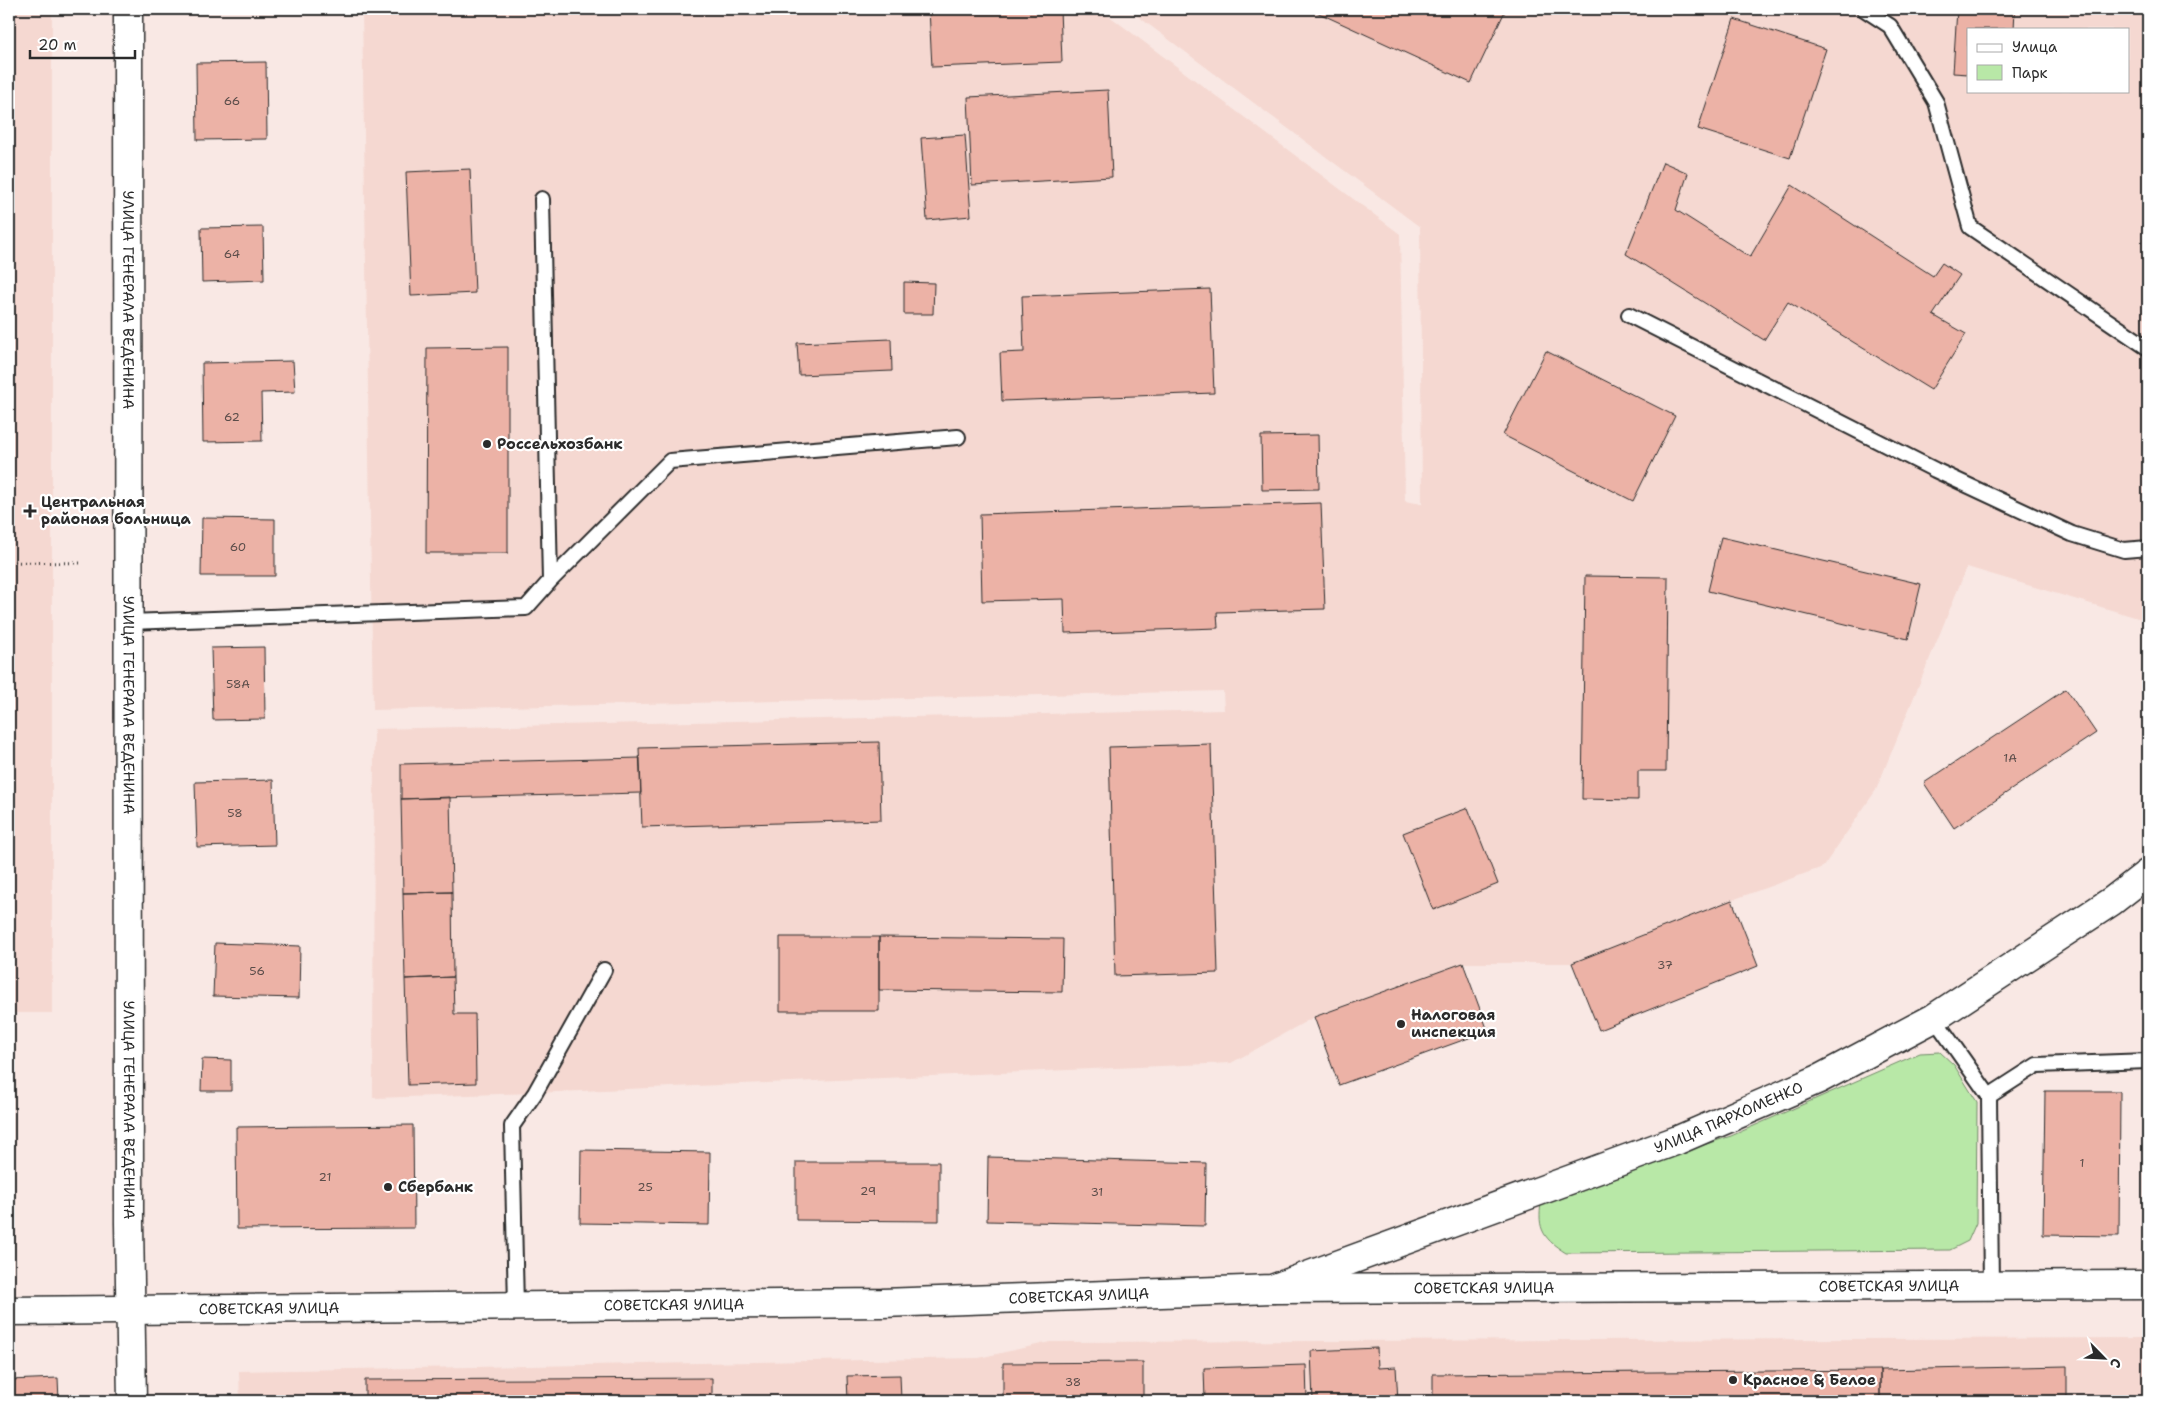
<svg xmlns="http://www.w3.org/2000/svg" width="2157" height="1410" viewBox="0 0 2157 1410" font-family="'Shantell Sans',sans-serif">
	<rect width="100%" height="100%" fill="#f9e8e4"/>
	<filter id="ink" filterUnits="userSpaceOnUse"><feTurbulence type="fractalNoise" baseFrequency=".02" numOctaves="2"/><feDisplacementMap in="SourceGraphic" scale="10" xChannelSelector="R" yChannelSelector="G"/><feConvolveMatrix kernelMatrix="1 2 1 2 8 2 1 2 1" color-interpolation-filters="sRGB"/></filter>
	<g filter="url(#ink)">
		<!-- built -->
		<path fill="#f5d8d1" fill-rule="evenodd" d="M9 9H52V1013H9Z
			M362 9H1100L1400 234 1405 501 1422 504 1420 227 1128 9H2148V621L1967 567 1876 790 1823 867 1732 900 1572 963H1463L1314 1017 1231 1063 535 1093 373 1098 374 729 1224 710 1223 691 373 710ZM1968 29H2128V91H1968Z
			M2148 1338V1401H240L239 1371 979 1358 1050 1342Z"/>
		<!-- green -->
		<path fill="#b8e8a7" stroke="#728a69" d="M1940 1052 1954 1065 1977 1102 1976 1223 1968 1241 1950 1250 1566 1253C1540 1237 1537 1226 1542 1197L1731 1136 1920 1053Z"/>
		<!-- building -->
		<path fill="#ecb2a6" stroke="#2b2b2b" d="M929 9H1060L1062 62 932 67Z
			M1310 9H1506L1471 83Z
			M1957 9H2015L2014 29H1968V74L1953 73Z
			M1734 19 1826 49 1790 158 1698 129Z
			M266 62 267 139 197 140 196 63Z
			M1108 90 1112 177 972 185 968 97Z
			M965 135 971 216 927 220 921 138Z
			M1663 162 1688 173 1676 210 1750 257 1792 185 1933 276 1942 263 1960 275 1933 315 1966 334 1931 390 1788 302 1764 340 1626 254Z
			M470 169 475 293 411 296 406 172Z
			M263 227 264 280 202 282 201 228Z
			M904 282 934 283 933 314H904Z
			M1210 289 1214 393 1002 401 1000 353 1024 352 1022 296Z
			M891 339 892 371 799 375 797 343Z
			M508 347V553H426L427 348Z
			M1546 351 1675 416 1633 501 1503 435Z
			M293 361 295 392 261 393 262 441 203 442 202 363Z
			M1318 435 1319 489 1262 490 1261 436Z
			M1321 503 1325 609 1217 612 1218 628 1065 633 1064 599 982 601 980 514Z
			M202 518 275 519V576H201Z
			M1721 537 1921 584 1908 639 1708 591Z
			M1585 576 1668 577 1666 771H1638V800L1582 799Z
			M264 647 265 719 213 720 211 648Z
			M2066 689 2096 733 1954 828 1924 783Z
			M879 742 881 820 642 827 639 748Z
			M1211 744 1218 973 1115 976 1109 747Z
			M640 758 641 793 401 799V764Z
			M273 780 275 845 197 847 195 782Z
			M450 797 452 892 403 893 401 799Z
			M1468 808 1498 884 1433 910 1403 833Z
			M452 892 453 977 405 979 403 893Z
			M1732 900 1758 966 1599 1030 1572 963Z
			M780 937H879V1011H780Z
			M879 937 1063 939 1062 992 879 990Z
			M215 943 300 946 299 998 213 996Z
			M1463 963 1488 1031 1339 1085 1314 1017Z
			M453 977 454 1014H475L476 1083 408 1085 405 979Z
			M202 1059 231 1060V1091H201Z
			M2045 1091H2120L2119 1236 2043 1235Z
			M413 1125 414 1228 237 1229 236 1127Z
			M581 1150 710 1152 709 1225 580 1223Z
			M988 1157 1206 1163 1205 1226 987 1221Z
			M796 1162H939V1221L796 1220Z
			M1377 1348 1378 1368 1396 1367 1398 1401H1313L1311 1351Z
			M1143 1362V1401H1003V1363Z
			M1306 1365 1307 1401H1205L1204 1368Z
			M2067 1366V1401H1880V1370Z
			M1880 1370V1401H1433V1374Z
			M900 1375 901 1401H848L847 1376Z
			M58 1378 59 1401H9V1380Z
			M712 1378V1401H365V1380Z"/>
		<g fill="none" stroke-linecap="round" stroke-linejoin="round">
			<defs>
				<path id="lane" d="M1864 9 1890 26 1936 102 1970 227 2148 348
					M1629 315 1935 470 2072 534 2124 550 2148 548
					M550 581 670 461 958 437
					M129 622 526 608 550 581 542 199
					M1934 1018 1989 1096 1991 1287
					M1989 1096 2037 1065 2148 1061
					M516 1307 512 1126 535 1093 604 970"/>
				<g id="street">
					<path id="s1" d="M128 9 129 1224 132 1401"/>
					<path id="s2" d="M1275 1289 2148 1285"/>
				</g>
				<g id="secondary">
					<path id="s3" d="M9 1311 882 1303 1272 1289 1678 1140 1819 1079 1934 1018 2112 901 2148 873"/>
				</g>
			</defs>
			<!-- lane casing -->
			<use href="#lane" stroke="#2b2b2b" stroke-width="18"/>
			<!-- street casing -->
			<use href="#street" stroke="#2b2b2b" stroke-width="31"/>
			<!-- secondary casing -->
			<use href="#secondary" stroke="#2b2b2b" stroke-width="31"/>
			<!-- path -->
			<path stroke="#2b2b2b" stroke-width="3" stroke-dasharray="1 4" stroke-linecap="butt" d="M9 562 80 563"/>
			<!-- lane -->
			<use href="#lane" stroke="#fff" stroke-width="14"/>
			<!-- street -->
			<use href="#street" stroke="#fff" stroke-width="28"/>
			<!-- secondary -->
			<use href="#secondary" stroke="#fff" stroke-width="28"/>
		</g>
	</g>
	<!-- markers -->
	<g fill="#2b2b2b" stroke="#fff" stroke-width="2">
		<circle cx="487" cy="444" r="5"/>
		<path d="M27.5 503.5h5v5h5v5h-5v5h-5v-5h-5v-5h5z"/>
		<circle cx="1401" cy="1024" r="5"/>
		<circle cx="388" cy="1187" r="5"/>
		<circle cx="1733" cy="1380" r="5"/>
	</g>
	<g text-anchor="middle" stroke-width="4.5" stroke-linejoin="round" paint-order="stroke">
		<!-- number labels -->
		<g font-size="12" fill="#5b4d4a">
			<text x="232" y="105">66</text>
			<text x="232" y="258">64</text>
			<text x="232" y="421">62</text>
			<text x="238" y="551">60</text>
			<text x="238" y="688">58А</text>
			<text x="2010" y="762">1А</text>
			<text x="235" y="817">58</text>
			<text x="1665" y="969">37</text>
			<text x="257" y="975">56</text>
			<text x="2082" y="1167">1</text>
			<text x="325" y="1181">21</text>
			<text x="645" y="1191">25</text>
			<text x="868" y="1195">29</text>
			<text x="1097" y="1196">31</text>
			<text x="1073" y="1386">38</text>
		</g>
		<!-- street labels -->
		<g font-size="15" fill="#2b2b2b" stroke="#fff">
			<text dy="5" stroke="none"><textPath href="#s1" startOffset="291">УЛИЦА ГЕНЕРАЛА ВЕДЕНИНА</textPath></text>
			<text dy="5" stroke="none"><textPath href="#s1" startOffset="696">УЛИЦА ГЕНЕРАЛА ВЕДЕНИНА</textPath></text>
			<text dy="5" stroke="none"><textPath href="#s1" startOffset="1101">УЛИЦА ГЕНЕРАЛА ВЕДЕНИНА</textPath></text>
			<text dy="5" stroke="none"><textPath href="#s3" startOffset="1751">УЛИЦА ПАРХОМЕНКО</textPath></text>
			<text dy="5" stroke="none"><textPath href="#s2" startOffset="614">СОВЕТСКАЯ УЛИЦА</textPath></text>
			<text dy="5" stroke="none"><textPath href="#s2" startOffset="209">СОВЕТСКАЯ УЛИЦА</textPath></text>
			<text dy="5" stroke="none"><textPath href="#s3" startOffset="1070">СОВЕТСКАЯ УЛИЦА</textPath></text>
			<text dy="5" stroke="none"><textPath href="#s3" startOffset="665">СОВЕТСКАЯ УЛИЦА</textPath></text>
			<text dy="5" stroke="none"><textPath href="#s3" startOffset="260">СОВЕТСКАЯ УЛИЦА</textPath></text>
		</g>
		<!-- poi labels -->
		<g font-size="15" font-weight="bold" fill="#2b2b2b" stroke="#fff" text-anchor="start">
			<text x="497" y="449">Россельхозбанк</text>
			<text x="41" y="507">Центральная<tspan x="41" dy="17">районая больница</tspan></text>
			<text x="1411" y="1020">Налоговая<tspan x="1411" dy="17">инспекция</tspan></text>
			<text x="398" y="1192">Сбербанк</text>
			<text x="1743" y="1385">Красное &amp; Белое</text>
		</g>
	</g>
	<!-- margin -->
	<rect width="2157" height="1410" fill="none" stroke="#fff" stroke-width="30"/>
	<rect x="15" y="15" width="2127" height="1380" fill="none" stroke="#2b2b2b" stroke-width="2" filter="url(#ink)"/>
	<!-- legend -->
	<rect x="1967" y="28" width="162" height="65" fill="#ffffff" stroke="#aaaaaa"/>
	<rect x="1977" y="44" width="25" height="8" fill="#ffffff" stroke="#aaaaaa"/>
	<text x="2012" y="52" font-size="15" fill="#2b2b2b">Улица</text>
	<rect x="1977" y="65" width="25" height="15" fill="#b8e8a7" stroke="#aaaaaa"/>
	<text x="2012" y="78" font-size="15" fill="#2b2b2b">Парк</text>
	<!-- north arrow -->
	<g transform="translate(2104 1358) rotate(114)" stroke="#ffffff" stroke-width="4" paint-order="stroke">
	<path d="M0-4L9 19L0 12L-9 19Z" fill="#2b2b2b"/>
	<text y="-8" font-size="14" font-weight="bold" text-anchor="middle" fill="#2b2b2b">С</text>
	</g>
	<!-- scale -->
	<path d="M30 50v8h105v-8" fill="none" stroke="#2b2b2b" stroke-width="2.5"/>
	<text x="38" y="50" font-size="15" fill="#2b2b2b" stroke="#ffffff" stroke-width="4" paint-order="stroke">20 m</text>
</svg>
